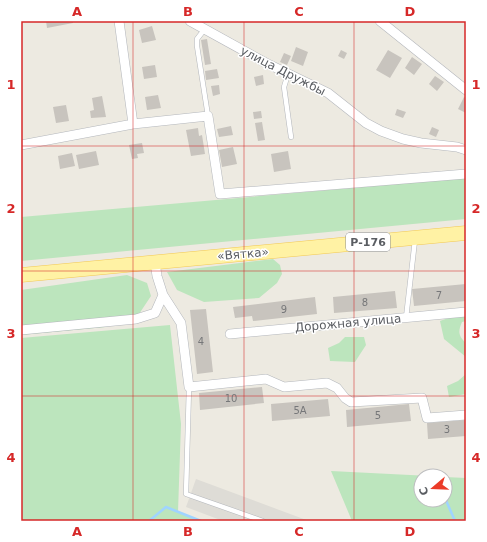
<svg xmlns="http://www.w3.org/2000/svg" width="487" height="542" viewBox="0 0 487 542" font-family="'DejaVu Sans',sans-serif">
	<rect width="100%" height="100%" fill="#edeae1"/>
	<!-- industrial -->
	<path fill="#dedcd6" d="M196 479 309 521H223L186 507Z"/>
	<!-- green -->
	<path fill="#bce5bd" d="M466 178V219L21 261V217Z
		M273 259 280 265 282 274 277 283 259 298 204 302 177 290 167 272Z
		M127 275 147 283 151 296 139 314 106 327 21 335V290Z
		M466 315V321L462 322C458 331 458 336 466 343V357L444 339 440 321 451 317Z
		M170 325 181 424 178 512 201 521H21V338Z
		M345 337H364L366 345 355 362 330 361 328 348 339 343Z
		M466 374V394L449 397 447 386 458 381Z
		M331 471 430 476H421V500H445V477L466 478V521H352Z"/>
	<g fill="none" stroke-linecap="round" stroke-linejoin="round">
		<!-- stream -->
		<path stroke="#9fd4ff" stroke-width="2.5" d="M445 498 455 521
			M149 521 166 507 201 521"/>
	</g>
	<!-- building -->
	<path fill="#c8c4be" d="M46 21H73V23L47 28Z
		M152 26 156 40 142 43 139 30Z
		M207 39 211 64 205 65 201 40Z
		M296 47 308 52 303 66 291 61Z
		M341 50 347 53 344 59 338 56Z
		M388 50 402 58 390 78 376 70Z
		M284 53 291 56 287 65 280 62Z
		M412 57 422 64 414 75 405 68Z
		M155 65 157 77 144 79 142 67Z
		M217 69 219 78 206 80 205 71Z
		M263 75 264 84 256 86 254 77Z
		M435 76 444 82 437 91 429 84Z
		M219 85 220 94 213 96 211 86Z
		M158 95 161 108 147 110 145 97Z
		M102 96 106 117 91 118 90 111 94 110 92 98Z
		M464 97 466 98V113L458 109Z
		M66 105 69 121 56 123 53 107Z
		M397 109 406 112 403 118 395 115Z
		M261 111 262 118 254 119 253 112Z
		M262 122 265 140 258 141 255 123Z
		M231 126 233 135 219 137 217 129Z
		M432 127 439 130 436 137 429 134Z
		M198 128 199 136 202 135 205 154 191 156 186 130Z
		M142 143 144 153 137 154 138 158 132 159 129 145Z
		M233 147 237 164 222 167 219 150Z
		M96 151 99 165 79 169 76 155Z
		M288 151 291 169 274 172 271 154Z
		M72 153 75 166 60 169 58 156Z
		M466 284V301L414 306 412 289Z
		M395 291 397 308 334 313 333 297Z
		M315 297 317 314 253 321 252 316 235 318 233 307Z
		M206 309 213 372 197 374 190 310Z
		M262 387 264 403 200 410 199 393Z
		M328 399 330 416 272 421 271 404Z
		M409 404 411 421 347 427 346 410Z
		M466 420V436L428 439 427 423Z"/>
	<g fill="none" stroke-linecap="round" stroke-linejoin="round">
		<defs>
			<path id="service" d="M204 30 197 39V46L208 116
				M288 74 284 87 291 137
				M406 318 415 240
				M189 387 186 494 263 521"/>
			<path id="minor" d="M119 21 133 124
				M190 21 266 63 328 93 366 123 381 131 403 139 421 143 457 147 466 150
				M380 21 466 90
				M21 145 133 124 208 116 220 194 466 174
				M155 262 157 276 163 295 181 323 189 387 266 379 284 387 327 383 337 388 345 398 351 402 422 398 427 418 466 415
				M21 330 136 319 155 313 163 295
				M230 334 466 312"/>
			<path id="primary" d="M21 275 466 233"/>
		</defs>
		<!-- service casing -->
		<use href="#service" stroke="#b4b7bc" stroke-width="5.5"/>
		<!-- minor casing -->
		<use href="#minor" stroke="#b4b7bc" stroke-width="10"/>
		<!-- primary casing -->
		<use href="#primary" stroke="#f3c954" stroke-width="15"/>
		<!-- service -->
		<use href="#service" stroke="#fff" stroke-width="4.5"/>
		<!-- minor -->
		<use href="#minor" stroke="#fff" stroke-width="9"/>
		<!-- primary -->
		<use href="#primary" stroke="#fff2a4" stroke-width="14"/>
	</g>
	<!-- grid -->
	<path fill="none" stroke="#d62828" stroke-width="1" stroke-opacity="0.55" d="M133 21V521M244 21V521M354 21V521M21 146H466M21 271H466M21 396H466"/>
	<g text-anchor="middle" stroke-width="3" stroke-linejoin="round" paint-order="stroke">
		<!-- number labels -->
		<g font-size="10" fill="#767779">
			<text x="439" y="299">7</text>
			<text x="365" y="306">8</text>
			<text x="284" y="313">9</text>
			<text x="201" y="345">4</text>
			<text x="231" y="402">10</text>
			<text x="300" y="414">5А</text>
			<text x="378" y="419">5</text>
			<text x="447" y="433">3</text>
		</g>
		<!-- shield labels -->
		<rect fill="#fff" stroke="#8c8e91" stroke-width="1" x="346" y="233" width="44" height="18" rx="3"/>
		<g font-size="11" font-weight="bold" fill="#5a5d62">
			<text x="368" y="246">Р-176</text>
		</g>
		<!-- street labels -->
		<g font-size="12" fill="#5a5d62" stroke="#fff">
			<text transform="translate(283 71) rotate(27)" y="4">улица Дружбы</text>
			<text transform="translate(243 254) rotate(-5)" y="4">«Вятка»</text>
			<text transform="translate(348 323) rotate(-5)" y="4">Дорожная улица</text>
		</g>
	</g>
	<!-- border -->
	<rect width="487" height="542" fill="none" stroke="#ffffff" stroke-width="44"/>
	<!-- north arrow -->
	<g transform="translate(433 488) rotate(251)"><circle r="19" fill="#ffffff" stroke="#bdbec0"/>
	<path d="M0-3L7 15L0 10L-7 15Z" fill="#eb3b28"/>
	<text y="-6" font-size="11" font-weight="bold" text-anchor="middle" fill="#5a5d62">С</text>
	</g>
	<rect x="22" y="22" width="443" height="498" fill="none" stroke="#d62828" stroke-width="1.5"/>
	<g font-size="13" text-anchor="middle" font-weight="bold" fill="#d62828">
		<text x="77" y="16">A</text>
		<text x="188" y="16">B</text>
		<text x="299" y="16">C</text>
		<text x="410" y="16">D</text>
		<text x="11" y="89">1</text>
		<text x="476" y="89">1</text>
		<text x="11" y="213">2</text>
		<text x="476" y="213">2</text>
		<text x="11" y="338">3</text>
		<text x="476" y="338">3</text>
		<text x="11" y="462">4</text>
		<text x="476" y="462">4</text>
		<text x="77" y="536">A</text>
		<text x="188" y="536">B</text>
		<text x="299" y="536">C</text>
		<text x="410" y="536">D</text>
	</g>
</svg>
